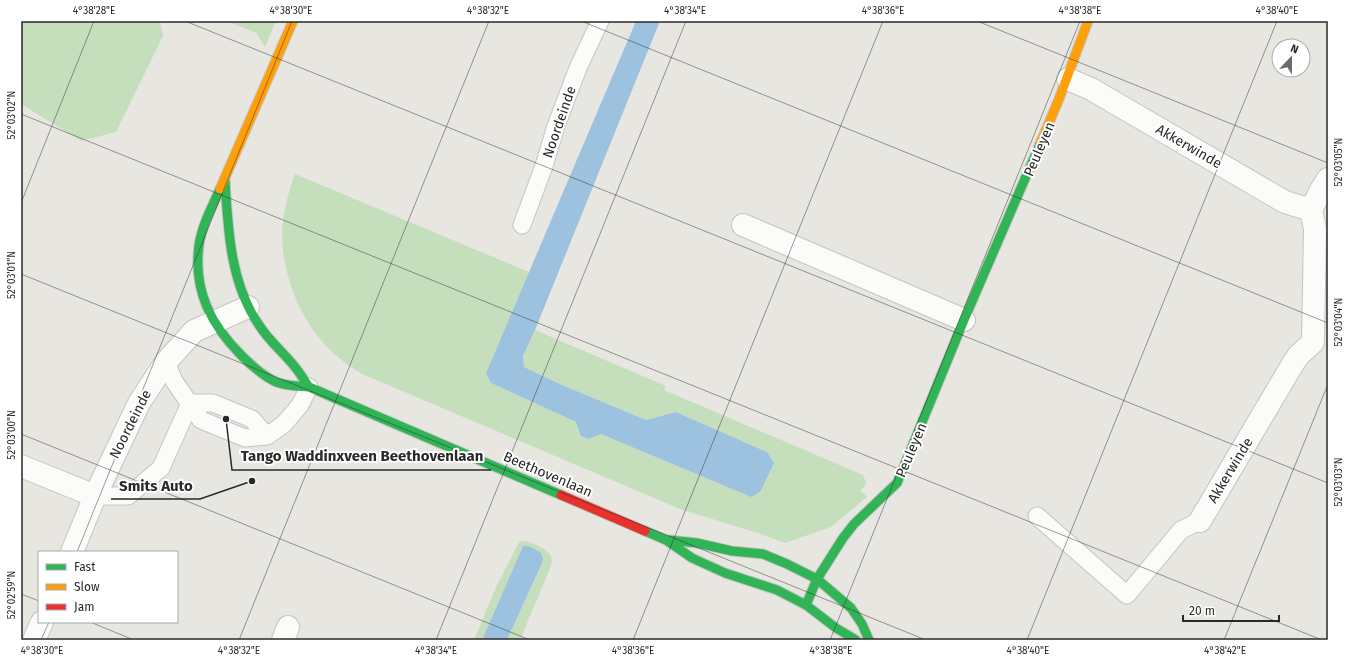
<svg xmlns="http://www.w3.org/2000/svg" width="1349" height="661" viewBox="0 0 1349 661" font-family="'Fira Sans',sans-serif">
	<rect width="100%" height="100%" fill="#e7e6e0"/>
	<!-- green -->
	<path fill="#c5dfbd" d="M21 21H160L163 36 116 132 81 141 21 104Z
		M227 21H276L265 47 256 33Z
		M295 174 529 272 486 373 491 383 576 422 589 439 601 434 751 497 767 452 676 412 646 420 560 384 524 367 523 356 535 330 666 386 664 390 863 475 866 482 865 486 860 490 867 497 831 527 785 543 758 533 680 509 362 374C323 351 300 319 288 276 284 261 282 246 282 231 284 211 288 192 295 174Z
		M521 541C530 541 547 548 551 556 552 559 552 562 551 566L520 640H507L542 563 523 546 482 640H474L496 587 518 544Z"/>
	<!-- water -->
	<path fill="#9dc2df" d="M636 21H660L535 330 523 356 524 367 560 384 646 420 676 412 767 452 774 463 760 492 751 497 601 434 589 439 581 436 576 422 491 383 486 373Z
		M523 546C529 545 536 550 541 553L543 559 542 563 507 640H482Z"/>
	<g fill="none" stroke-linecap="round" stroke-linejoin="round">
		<defs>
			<path id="lane" d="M522 225 544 166 556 126 578 68 600 21
				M166 362 174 381 201 420 245 438 267 436 284 424 300 405 309 387
				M95 496H128L161 468 190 403H213L252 419 267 436
				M1037 516 1127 595 1181 530 1200 521"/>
			<path id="street" d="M1068 79 1091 89 1285 202 1311 210
				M743 225 964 320
				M21 466 95 496
				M1200 521 1291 367 1298 356 1313 342 1315 229 1311 210 1321 190 1328 179
				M72 552 95 496 139 403 166 362 194 331 248 307
				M34 640 42 622
				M283 640 288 627"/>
			<path id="fast" d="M225 180C228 229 230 283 259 325 269 341 283 352 295 367 300 373 304 380 309 387
				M220 189C212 207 202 225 199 245 193 291 211 325 242 356 252 366 263 376 276 382 286 386 298 386 309 387L561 495
				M645 531 666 540 692 558 725 573 777 590 806 605 836 628 856 640
				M669 540 697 543 732 551 763 554 787 564 817 579 851 608 862 624 869 640
				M806 605 817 579 843 538 854 524 897 483 964 320 1040 144"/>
			<path id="slow" d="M1040 144 1059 99 1088 21
				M220 189 293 21"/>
			<path id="jam" d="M561 495 645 531"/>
		</defs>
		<!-- lane casing -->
		<use href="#lane" stroke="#c5c4c3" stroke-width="19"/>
		<!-- street casing -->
		<use href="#street" stroke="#c5c4c3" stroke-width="24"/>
		<!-- fast casing -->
		<use href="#fast" stroke="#c5c4c3" stroke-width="11"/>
		<!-- slow casing -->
		<use href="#slow" stroke="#c5c4c3" stroke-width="11"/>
		<!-- jam casing -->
		<use href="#jam" stroke="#c5c4c3" stroke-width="11"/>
		<!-- lane -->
		<use href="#lane" stroke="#fbfbfa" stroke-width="17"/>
		<!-- street -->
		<use href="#street" stroke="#fbfbfa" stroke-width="22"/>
		<!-- fast -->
		<use href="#fast" stroke="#30b455" stroke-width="9"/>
		<!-- slow -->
		<use href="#slow" stroke="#ff9f0a" stroke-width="9"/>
		<!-- jam -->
		<use href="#jam" stroke="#e5322d" stroke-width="9"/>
	</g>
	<!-- ticks -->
	<path fill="none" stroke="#292929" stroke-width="1" stroke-opacity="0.45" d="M185 21 1328 483M581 21 1328 323M977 21 1328 163M21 114 1322 640M21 203 94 21M21 274 926 640M21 434 530 640M77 552 292 21M21 594 39 601M90 622 134 640M41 640 49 622M239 640 489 21M436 640 686 21M633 640 883 21M830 640 1080 21M1027 640 1277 21M1224 640 1328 384"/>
	<g text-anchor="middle" stroke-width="4" stroke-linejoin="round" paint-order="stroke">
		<!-- street labels -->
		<g font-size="14" fill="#292929" stroke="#fff">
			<text transform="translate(559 122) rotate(-71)" y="5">Noordeinde</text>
			<text transform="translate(1189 146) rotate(30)" y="5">Akkerwinde</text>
			<text transform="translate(1039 149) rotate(-67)" y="5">Peuleyen</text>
			<text transform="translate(130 424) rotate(-63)" y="5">Noordeinde</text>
			<text transform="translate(911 450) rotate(-67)" y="5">Peuleyen</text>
			<text transform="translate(1230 470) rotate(-59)" y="5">Akkerwinde</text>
			<text transform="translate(548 474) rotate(23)" y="5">Beethovenlaan</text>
		</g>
	</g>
	<!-- callouts -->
	<path fill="none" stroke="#292929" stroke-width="1.5" d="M226 419L232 470H491M252 481L200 499H111"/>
	<g fill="#292929" stroke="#fff" stroke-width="1.5">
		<circle cx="226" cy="419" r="4"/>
		<circle cx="252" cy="481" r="4"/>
	</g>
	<g font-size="15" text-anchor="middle" font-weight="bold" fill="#292929" stroke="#fff" stroke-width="4" stroke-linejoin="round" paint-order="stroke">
		<text x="362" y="461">Tango Waddinxveen Beethovenlaan</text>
		<text x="156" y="491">Smits Auto</text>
	</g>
	<!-- border -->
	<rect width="1349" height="661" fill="none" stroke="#ffffff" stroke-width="44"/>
	<!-- legend -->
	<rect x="38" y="551" width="140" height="72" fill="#ffffff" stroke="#a9a9a9"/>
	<rect x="46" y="564" width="20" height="6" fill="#30b455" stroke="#a9a9a9"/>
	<text x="74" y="571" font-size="12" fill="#292929">Fast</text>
	<rect x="46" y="584" width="20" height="6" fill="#ff9f0a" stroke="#a9a9a9"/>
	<text x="74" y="591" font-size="12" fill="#292929">Slow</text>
	<rect x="46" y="604" width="20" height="6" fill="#e5322d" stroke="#a9a9a9"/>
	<text x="74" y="611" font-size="12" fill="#292929">Jam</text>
	<!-- north arrow -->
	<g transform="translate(1291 58) rotate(22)"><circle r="19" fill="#ffffff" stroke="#a9a9a9"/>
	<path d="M0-3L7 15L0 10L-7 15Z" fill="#6c6b69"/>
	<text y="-6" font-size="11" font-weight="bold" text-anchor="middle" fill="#292929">N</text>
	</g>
	<!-- scale -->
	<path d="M1183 615v6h96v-6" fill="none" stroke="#292929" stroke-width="2"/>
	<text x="1189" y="615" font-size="12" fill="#292929" stroke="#ffffff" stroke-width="3" paint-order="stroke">20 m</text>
	<rect x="22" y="22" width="1305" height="617" fill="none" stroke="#292929" stroke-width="1.5"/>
	<g font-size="10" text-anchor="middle" fill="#292929">
		<text x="94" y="14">4°38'28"E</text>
		<text x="291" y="14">4°38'30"E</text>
		<text x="488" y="14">4°38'32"E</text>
		<text x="685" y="14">4°38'34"E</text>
		<text x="883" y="14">4°38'36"E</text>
		<text x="1080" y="14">4°38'38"E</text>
		<text x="1277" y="14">4°38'40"E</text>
		<text transform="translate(11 115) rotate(-90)" y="4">52°03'02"N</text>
		<text transform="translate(1338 162) rotate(-90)" y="4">52°03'05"N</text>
		<text transform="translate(11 275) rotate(-90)" y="4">52°03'01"N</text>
		<text transform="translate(1338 322) rotate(-90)" y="4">52°03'04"N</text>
		<text transform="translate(11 435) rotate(-90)" y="4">52°03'00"N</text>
		<text transform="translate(1338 482) rotate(-90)" y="4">52°03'03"N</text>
		<text transform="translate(11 595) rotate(-90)" y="4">52°02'59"N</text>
		<text x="42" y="654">4°38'30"E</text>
		<text x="239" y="654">4°38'32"E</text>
		<text x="436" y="654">4°38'34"E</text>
		<text x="633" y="654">4°38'36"E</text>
		<text x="831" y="654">4°38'38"E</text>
		<text x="1028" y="654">4°38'40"E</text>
		<text x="1225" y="654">4°38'42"E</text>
	</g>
</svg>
